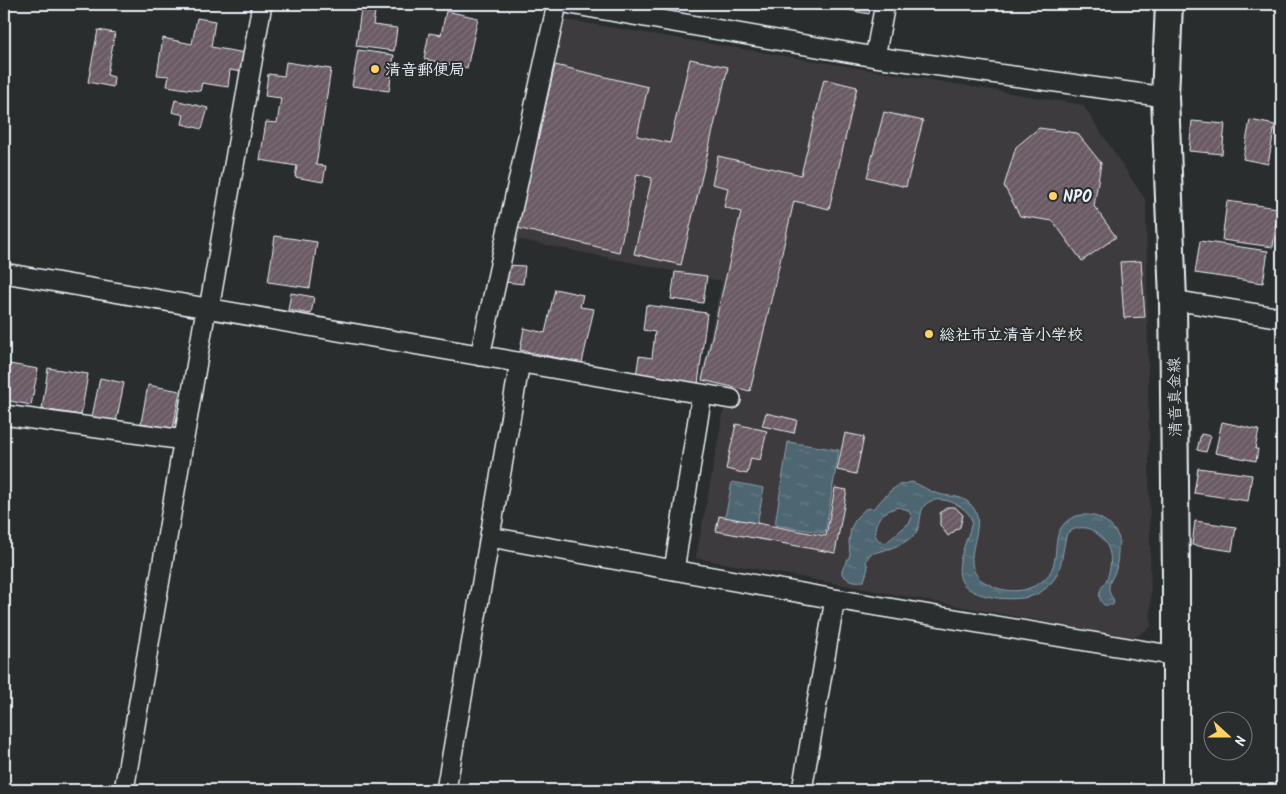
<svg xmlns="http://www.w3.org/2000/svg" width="1286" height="794" viewBox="0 0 1286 794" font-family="Kalam,'Klee One',sans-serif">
	<defs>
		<pattern id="water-ripples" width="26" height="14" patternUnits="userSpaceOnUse" patternTransform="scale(1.25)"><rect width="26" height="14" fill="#4d6672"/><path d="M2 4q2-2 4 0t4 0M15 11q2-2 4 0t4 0" fill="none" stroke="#677c87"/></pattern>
		<pattern id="building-hatch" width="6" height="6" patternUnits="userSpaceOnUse" patternTransform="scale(1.25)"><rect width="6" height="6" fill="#6b5a63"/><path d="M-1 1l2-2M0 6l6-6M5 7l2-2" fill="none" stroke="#80727a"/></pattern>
	</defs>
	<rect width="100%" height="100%" fill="#2a2d2e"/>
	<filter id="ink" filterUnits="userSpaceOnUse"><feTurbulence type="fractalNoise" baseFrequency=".02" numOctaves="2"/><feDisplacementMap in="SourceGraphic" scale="10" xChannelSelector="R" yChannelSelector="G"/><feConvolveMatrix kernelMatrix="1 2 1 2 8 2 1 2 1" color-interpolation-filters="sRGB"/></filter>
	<g filter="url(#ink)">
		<!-- built -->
		<path fill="#3e3a3e" d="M566 20 1083 105 1146 201 1151 627 1133 638 696 558 727 393 699 386 722 281 512 238 559 29Z"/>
		<!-- water -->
		<path fill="url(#water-ripples)" stroke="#8b9ea8" fill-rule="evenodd" d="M788 442 839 450 825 533 775 525Z
			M732 482 764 488 756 529 724 523Z
			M912 482C921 485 930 492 939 494 948 497 960 495 968 502 993 522 959 555 978 577 981 581 989 584 994 587 1004 591 1017 592 1027 589 1071 574 1045 540 1066 522 1071 517 1081 514 1087 515 1100 515 1115 526 1119 539 1119 541 1117 563 1117 565 1116 573 1110 579 1109 586 1108 592 1111 596 1114 600L1113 605H1104C1102 603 1100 601 1100 598 1098 591 1103 586 1106 581 1114 563 1112 544 1096 533 1086 525 1077 527 1067 533 1062 549 1063 571 1051 583 1046 589 1039 594 1032 596 1015 602 969 599 961 580 954 562 969 539 972 521 968 505 937 492 925 505 918 512 923 527 913 536 901 547 884 550 870 554L866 561 868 568 864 581C855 582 848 581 842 574V570L850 555 849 541 851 528 857 517 865 509 874 508 890 491 899 485ZM898 507 908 510 912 517 910 522 886 543C872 542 873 526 880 517 884 512 892 509 898 507Z"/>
		<!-- building -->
		<path fill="url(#building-hatch)" stroke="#e8f1f8" d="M817 4H871L869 14Z
			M361 9 375 12 373 25 397 28 394 51 356 46Z
			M446 11 478 18 467 68 424 59 429 33 441 35Z
			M197 18 215 21 211 47 245 53 242 72 230 70 228 87 202 83 200 91 167 86 169 76 157 75 163 38 192 44Z
			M98 30 115 33 107 75 114 77 113 87 88 82Z
			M358 50 394 55 389 91 352 86Z
			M690 59 728 67 681 265 634 254 652 178 637 174 619 252 517 228 555 65 648 87 637 136 670 143Z
			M286 62 331 69 316 165 326 166 323 182 295 177 297 166 260 160 266 122 277 123 281 98 265 96 268 74 284 76Z
			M824 79 857 87 829 209 794 201 750 391 702 380 741 212 724 207 728 188 712 184 718 156 801 175Z
			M175 100 208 108 202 129 182 124 184 115 172 112Z
			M884 112 923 121 906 187 867 177Z
			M1250 120 1275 125 1268 164 1243 159Z
			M1192 121 1225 124 1222 154 1189 151Z
			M1039 128 1077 133 1101 163 1094 206 1116 237 1082 261 1053 221 1020 216 1004 186 1016 147Z
			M1227 201 1278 208 1273 247 1222 240Z
			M275 236 317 242 310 288 268 282Z
			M1200 241 1268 251 1263 283 1195 273Z
			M1141 261 1145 317 1124 318 1120 262Z
			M507 265 525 266 523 284 505 282Z
			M675 272 707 276 703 303 671 299Z
			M555 289 583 295 580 307 594 309 582 363 520 350 524 328 545 333Z
			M291 293 314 297 311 314 288 310Z
			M646 305 707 313 698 384 636 376 639 356 652 358 655 332 643 330Z
			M4 363 38 369 31 405 4 400Z
			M48 368 88 374 81 415 42 409Z
			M100 378 124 383 116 422 92 417Z
			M148 385 180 391 173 429 141 423Z
			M766 413 797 420 794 433 762 426Z
			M1222 422 1259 430 1255 449H1258L1256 461 1215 453Z
			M736 424 767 431 760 460 751 458 747 474 726 469Z
			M845 433 864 437 856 474 837 470Z
			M1201 434 1211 436 1206 452 1197 450Z
			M1198 468 1252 475 1248 501 1194 493Z
			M835 488 847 490 835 553 716 531 719 516 826 536Z
			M947 507H955L963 515 960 527 948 536 940 525V513Z
			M1195 521 1236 527 1232 551 1192 545Z"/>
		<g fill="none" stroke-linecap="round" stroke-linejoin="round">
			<defs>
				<path id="street" d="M570 4 875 57 1165 97
					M875 57 885 4
					M4 273 731 399
					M1173 300 1282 318
					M209 309 262 4
					M480 356 557 4
					M4 415 184 440
					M490 537 835 599 1176 656
					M674 570 702 394
					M124 790 206 309
					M446 790 520 362
					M802 790 835 599"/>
				<path id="secondary" d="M1169 4 1165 97 1173 300 1176 576V790"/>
			</defs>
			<!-- street casing -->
			<use href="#street" stroke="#e8f1f8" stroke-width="22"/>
			<!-- secondary casing -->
			<use href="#secondary" stroke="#e8f1f8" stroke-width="30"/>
			<!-- street -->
			<use href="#street" stroke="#2a2d2e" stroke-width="19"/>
			<!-- secondary -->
			<use href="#secondary" stroke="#2a2d2e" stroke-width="26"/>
		</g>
	</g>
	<!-- markers -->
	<g fill="#ffd166" stroke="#2a2d2e" stroke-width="2">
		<circle cx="375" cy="69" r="5"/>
		<circle cx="1053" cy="196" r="5"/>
		<circle cx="929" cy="334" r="5"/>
	</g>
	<g text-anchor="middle" stroke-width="4" stroke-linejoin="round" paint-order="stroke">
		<!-- poi labels -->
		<g font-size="16" font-weight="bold" fill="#e8f1f8" stroke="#2a2d2e" text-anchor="start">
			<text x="385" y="75">清音郵便局</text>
			<text x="1063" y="202">NPO</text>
			<text x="939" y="340">総社市立清音小学校</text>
		</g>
		<!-- street labels -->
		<g font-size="16" fill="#e8f1f8" stroke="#2a2d2e">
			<text transform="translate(1174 397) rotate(-91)" y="6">清音真金線</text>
		</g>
	</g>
	<!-- margin -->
	<rect width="1286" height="794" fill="none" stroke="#2a2d2e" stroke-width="20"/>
	<rect x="10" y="10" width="1266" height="774" fill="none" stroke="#e8f1f8" stroke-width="2" filter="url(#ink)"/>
	<!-- north arrow -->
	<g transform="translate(1228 736) rotate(111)"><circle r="24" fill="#2a2d2e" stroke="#767b7f"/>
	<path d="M0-4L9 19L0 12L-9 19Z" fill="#ffd166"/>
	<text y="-8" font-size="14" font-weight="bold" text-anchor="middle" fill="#e8f1f8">N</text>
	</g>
</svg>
